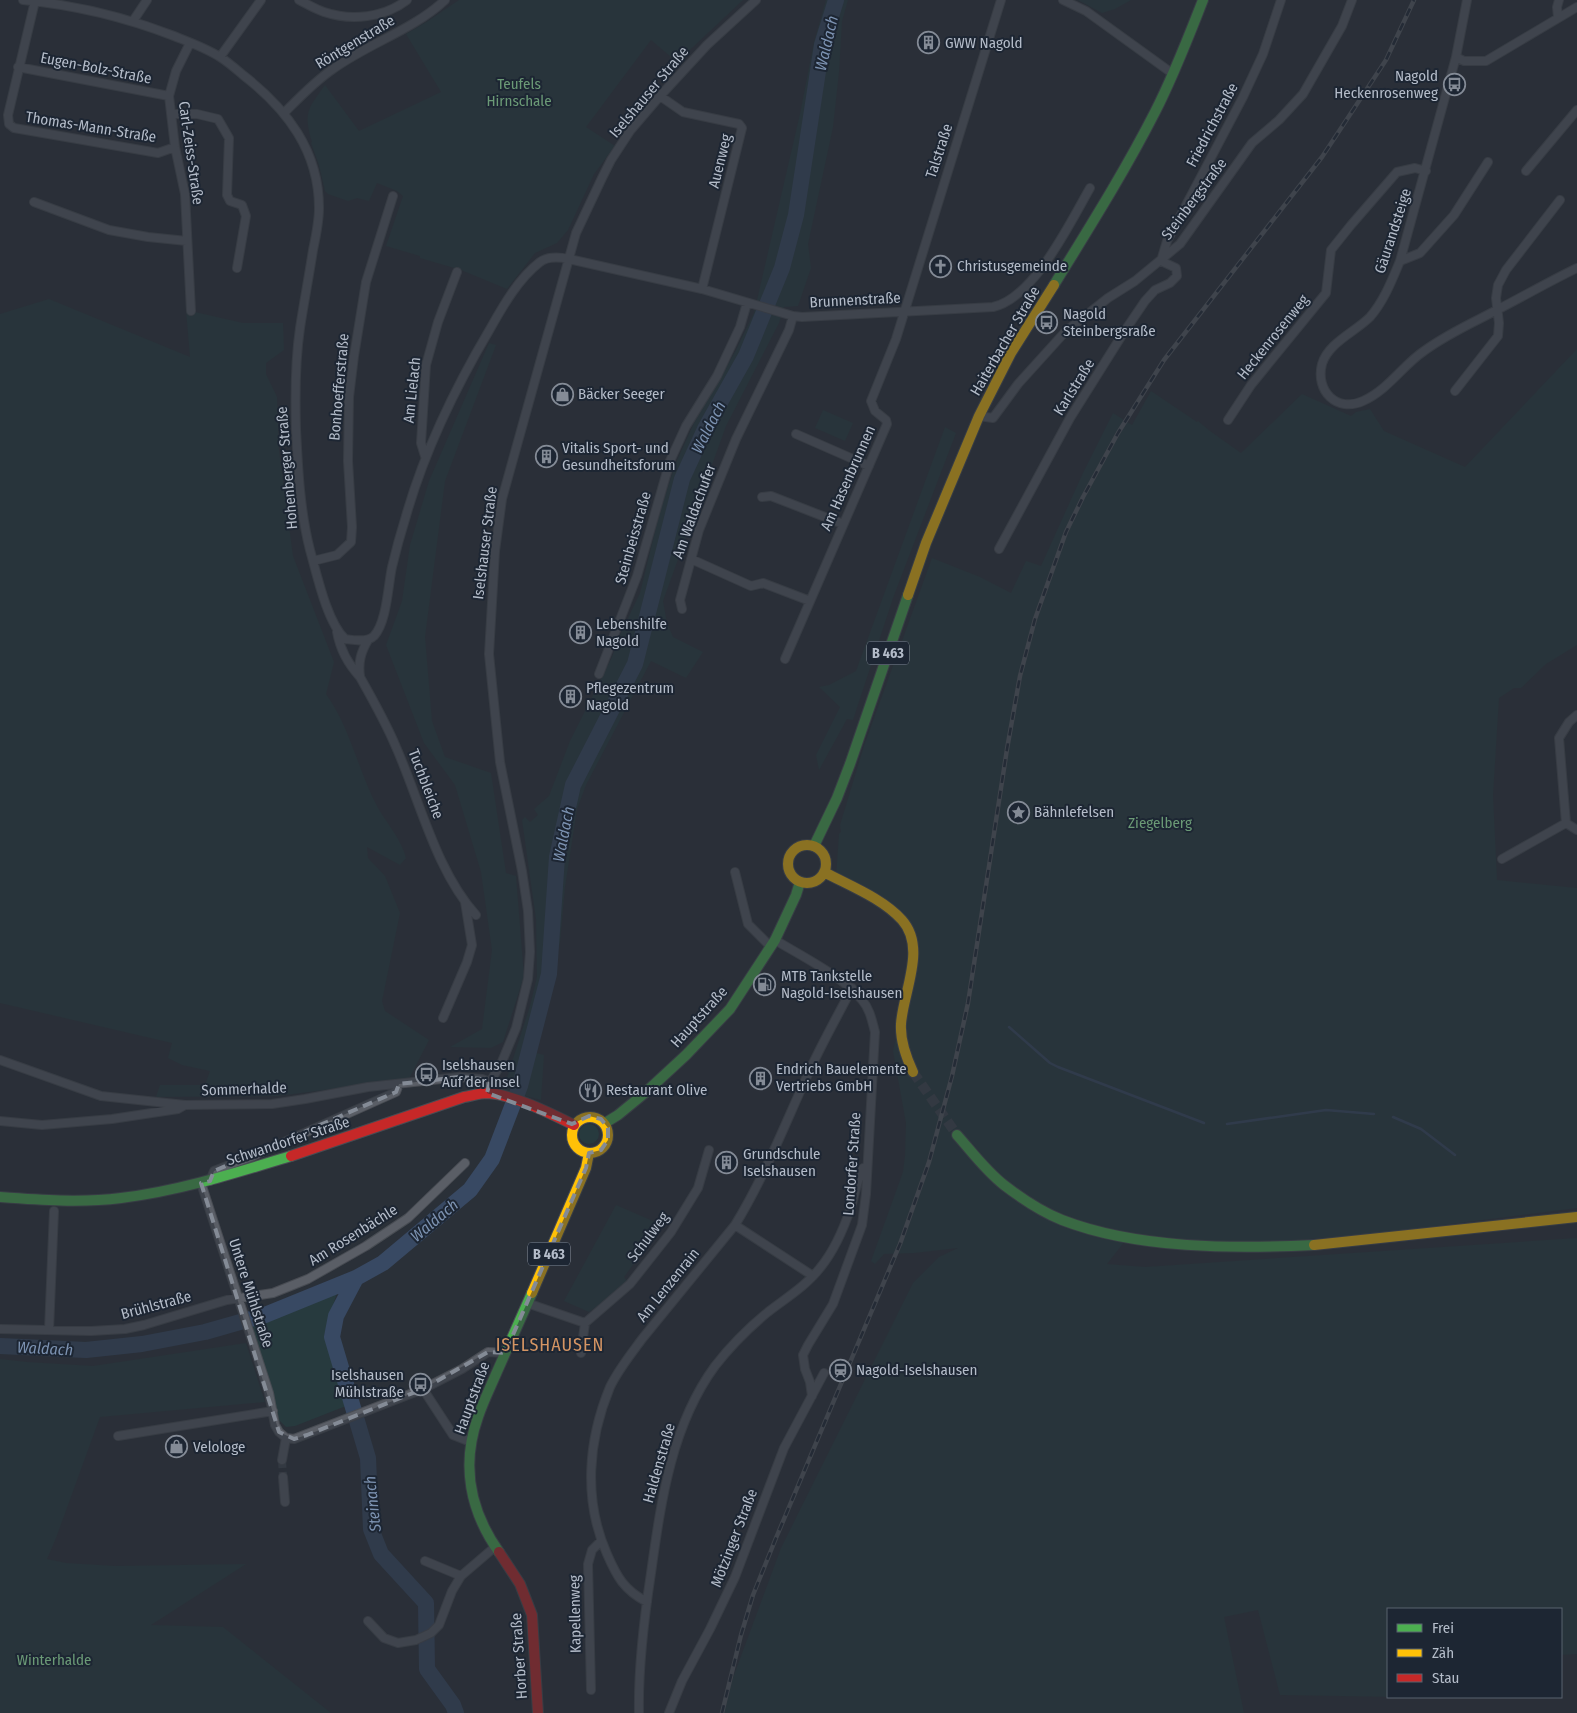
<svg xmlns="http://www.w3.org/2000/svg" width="1577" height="1713" viewBox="0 0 1577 1713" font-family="'Fira Sans Condensed',sans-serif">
	<rect width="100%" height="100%" fill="#2a3038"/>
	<!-- green -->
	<path fill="#273a3e" d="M459 0H743L677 62 651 40 586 127 615 146 594 174 568 230 557 243 535 253 507 289 461 270 420 258V256L386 246 403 196 397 191 377 183 369 201 357 198 348 201 328 194 325 191 319 165 311 143 312 142C303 112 308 109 325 85L359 131 441 92 406 34 428 21Z
		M826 0H848L842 21 839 72 833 127 808 244 811 268 798 306 784 307 779 323 726 426 663 601 667 623 673 637 703 652 686 678 651 661 586 785 577 809 565 887 560 942 536 1053 544 1055 541 1100 503 1090 530 1006 537 977 536 919 522 820 525 817 530 822 538 815 534 809 549 796 570 741 612 657 619 637 640 593 660 511 675 465 694 423 736 350 754 313 800 114 814 42Z
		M1078 0H1131L1115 9 1102 13Z
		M49 299 190 357 186 310 243 323H283L284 350 266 363V374L277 397 279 450 293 556 334 662 326 694C351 729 358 771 378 808 388 825 401 839 406 858L400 865 367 847 368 858 385 876 400 913 382 1001 385 1011 429 1040 409 1079 278 1096 156 1097 160 1085H205L210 1071 182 1065 168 1058 172 1043 0 1003V314Z
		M489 343 496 345 445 481 425 637 432 721 445 757 491 773 506 873 516 876 524 976 503 1042 491 1048 450 1047 482 1029 492 950 481 872 455 785 424 743 386 645 402 601 410 545 429 481Z
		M1577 349V645L1546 664 1521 688H1514L1499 698 1493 795 1497 880 1577 888V1208L1381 1233 1250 1244 1125 1241 1107 1264 1145 1267 1577 1238V1654L1561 1655V1609H1388V1697L1458 1698 1280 1695 1258 1610 1224 1617 1244 1713H720L781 1548 913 1283 939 1257 958 1248 914 1253 884 1254 875 1264 871 1261 903 1172 905 1156 906 1123 893 1051 913 961 904 922 836 878 839 834 841 832 840 825 864 746 932 558 980 577 1011 593 1026 561 1041 566 1083 473 1113 413 1132 425 1151 391 1197 422 1198 421 1210 431 1241 453 1302 394 1351 416 1356 412 1370 409 1384 431 1465 467Z
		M823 410 853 423 845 441 815 428Z
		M945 427 956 433 893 598 853 720 847 719 819 770 816 755 840 707 819 687 829 685 856 671Z
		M579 1134a10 10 0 1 1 20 0a10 10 0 1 1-20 0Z
		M616 1205 662 1225 624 1277 630 1284 589 1312 564 1301Z
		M339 1286 324 1336 346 1406 295 1426 286 1427 279 1420 252 1325Z
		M246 1343 265 1402 100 1417 56 1538 47 1559 66 1563 115 1566 246 1564 151 1625 223 1627 331 1713H0V1359L27 1362 93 1366Z"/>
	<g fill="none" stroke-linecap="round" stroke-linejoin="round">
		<!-- stream -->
		<path stroke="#384963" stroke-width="2.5" d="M1009 1027 1050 1063 1058 1067 1204 1123
			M1393 1117 1421 1129 1455 1155
			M1227 1124 1326 1110 1374 1114"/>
		<!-- river -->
		<path stroke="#384963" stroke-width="16" d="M356 1278 336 1316 332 1337 368 1458 371 1529 381 1554 426 1603 427 1669 453 1705 456 1713
			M0 1346 86 1350 142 1344 205 1332 265 1315 356 1278 383 1263 470 1190 492 1159 520 1086 549 974 557 857 573 785 635 664 682 479 705 429 746 356 782 268 796 215 822 45 836 0"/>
		<!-- street-tunnel -->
		<path stroke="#3f454e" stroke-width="8" stroke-dasharray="8 4" stroke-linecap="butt" d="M282 1460 283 1477"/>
		<!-- secondary-tunnel -->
		<path stroke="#3f454e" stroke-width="10" stroke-dasharray="10 5" stroke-linecap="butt" d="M913 1072 957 1135"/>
		<defs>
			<path id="street" d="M23 0C75 5 125 17 174 36 189 42 206 48 220 57 228 62 236 69 243 75 287 109 319 151 319 208 319 222 316 236 313 250 309 276 304 302 300 328 295 362 295 396 296 429 298 469 300 511 310 550 317 575 327 622 345 639 353 640 367 643 374 636 387 622 388 585 392 567 396 550 401 532 406 516 425 449 455 388 490 329 503 306 518 279 540 262 548 256 559 257 569 259L702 289 793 316 802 317 993 307C1034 298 1070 223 1090 188
				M299 0C307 4 315 9 324 12 351 21 384 18 407 0
				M1063 0 1086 11 1169 71 1174 72
				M1467 0 1456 57 1400 261C1392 280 1384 301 1370 317 1355 332 1328 343 1322 364 1315 391 1337 413 1363 401 1388 390 1403 365 1424 351 1447 334 1472 323 1497 310 1524 296 1550 281 1577 268
				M35 1 8 115 9 124 14 128 158 153 175 147
				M1558 17 1557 7 1559 0
				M133 21 147 0
				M190 43 176 71 169 96 175 147 185 194 191 311
				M220 57 261 0
				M1456 57 1464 61H1486L1577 7
				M18 67 169 96
				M660 96 683 112 739 124 742 128 702 289
				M284 113C299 98 315 81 333 69 369 43 413 30 445 0
				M171 114H197L218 119 229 138 227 195 230 201 242 205 246 216 237 268
				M1526 171 1577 110
				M34 202 109 230 148 237 187 241
				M1161 261 1167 241 1243 97 1263 54 1281 0
				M1400 261 1420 253 1454 215 1488 162
				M1455 391 1498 336 1499 323 1496 298 1498 285 1506 270 1560 200
				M979 416 993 418 1018 384 1065 332 1108 298 1135 281 1180 244 1252 143 1279 120 1303 94 1342 26 1352 0
				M1228 420 1251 385 1326 293 1331 250 1351 225 1397 172 1415 168 1426 171
				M796 434 869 466
				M425 456 421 443 426 365 438 322 457 272
				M762 497 771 496 843 524
				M999 549 1070 418 1124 332 1145 301 1155 290 1170 283 1177 276 1176 268 1161 261
				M691 559 751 586 763 583 810 601
				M313 561 337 555 351 542 352 527 348 461 349 397 354 356 366 282 393 196
				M682 609 680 600 699 530 736 439 789 330 793 316
				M337 632C340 649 348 664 360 677 373 700 386 723 396 747 420 801 436 871 476 915
				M785 659 887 424 886 420 875 411 871 401 896 339 1001 0
				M599 674 637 576 670 461 686 426 717 376 740 327 747 303
				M360 676C358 662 361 652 368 640
				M1577 715 1569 722 1559 738 1566 823 1577 830
				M1502 859 1566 823
				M735 872 748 924 771 947
				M775 940C800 955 845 978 862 1000 870 1009 872 1021 875 1032L866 1194 862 1225 833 1304 808 1345 803 1355 805 1369 810 1382 812 1396
				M443 1018 467 962 472 945 465 902
				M0 1060 101 1096 185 1105 272 1104 305 1099 368 1087 459 1077 482 1079 490 1082
				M487 1093 490 1082 501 1064 516 1028 528 979 530 952 528 911 522 871 500 762 489 654 495 551 502 499 576 233 602 178 611 160 630 131 660 96 707 45 756 0
				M0 1121 42 1125 112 1119 178 1109 185 1105
				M210 1181 214 1171 253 1156 396 1092 399 1084
				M201 1183 269 1393 275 1425 279 1432 286 1438 294 1439 423 1389 462 1369 488 1352 505 1353
				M735 1225 813 1276
				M527 1303 585 1323 630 1284 671 1232 698 1188 709 1150
				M0 1329 91 1331 125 1329 144 1325 227 1300 273 1293 308 1279 366 1246 408 1218 465 1163
				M49 1330 54 1211
				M581 1353 585 1323
				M423 1389 453 1435 471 1442
				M118 1436 273 1411
				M282 1460 286 1438
				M283 1477 285 1502
				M425 1561 461 1576
				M647 1602C624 1590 617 1577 607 1554 583 1500 588 1440 610 1387 618 1370 631 1354 642 1339L735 1225C764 1178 785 1124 808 1074 821 1045 837 1017 852 988
				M368 1621 384 1638 398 1643 416 1640 431 1633 439 1625 452 1591 461 1576 496 1546
				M591 1690 588 1564 592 1550 601 1541
				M639 1713C638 1667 644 1619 651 1573 661 1502 671 1426 715 1366 729 1348 751 1326 768 1312 786 1298 806 1286 820 1268 834 1251 844 1228 851 1207 855 1194 857 1180 863 1168L867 1167
				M669 1713 682 1681 710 1629 735 1577 784 1448 824 1373"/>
			<path id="fast" d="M1054 285C1089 228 1125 171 1155 112 1174 75 1188 38 1203 0
				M814 846 837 798 850 764 908 595
				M605 1123 618 1115 646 1092 686 1055 730 1009 775 940 796 895 800 882
				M957 1135C972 1152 986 1171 1004 1185 1021 1198 1042 1212 1062 1220 1137 1249 1235 1249 1314 1245
				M0 1197C40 1200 81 1203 121 1198 179 1191 235 1173 291 1156
				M499 1552C470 1511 461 1465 478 1417 483 1402 490 1388 496 1374 508 1347 520 1320 532 1293"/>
			<path id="slow" d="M908 595 926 543 979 416 1011 353 1054 285
				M788 864a19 19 0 1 1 38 0a19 19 0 1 1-38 0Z
				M824 872C850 886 882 898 902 920 927 948 903 992 901 1024 900 1041 906 1057 913 1072
				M572 1135a18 18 0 1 1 36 0a18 18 0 1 1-36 0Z
				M1314 1245 1577 1217
				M532 1293 586 1168 589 1153"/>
			<path id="jam" d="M291 1156 464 1097C471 1096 479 1093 487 1093 512 1094 552 1114 574 1125
				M499 1552 520 1584 532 1615 538 1713"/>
		</defs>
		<!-- street casing -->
		<use href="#street" stroke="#484c53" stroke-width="10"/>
		<!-- fast casing -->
		<use href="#fast" stroke="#484c53" stroke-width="12"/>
		<!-- slow casing -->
		<use href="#slow" stroke="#484c53" stroke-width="12"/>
		<!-- jam casing -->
		<use href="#jam" stroke="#484c53" stroke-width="12"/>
		<!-- street -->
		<use href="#street" stroke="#5a5e66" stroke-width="8"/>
		<!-- fast -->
		<use href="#fast" stroke="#4caf50" stroke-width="10"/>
		<!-- slow -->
		<use href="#slow" stroke="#ffc107" stroke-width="10"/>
		<!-- jam -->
		<use href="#jam" stroke="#c62828" stroke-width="10"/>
		<defs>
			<path id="rail" d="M722 1713 741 1635 753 1595 776 1538 900 1244 929 1162 952 1076 968 1003 1007 749 1020 676 1035 619 1066 532 1083 497 1118 433 1164 360 1322 157 1386 60 1414 0"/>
		</defs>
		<!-- rail casing -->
		<use href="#rail" stroke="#595d64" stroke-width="4.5"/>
		<!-- rail -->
		<use href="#rail" stroke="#1d2633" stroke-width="2.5" stroke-dasharray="8" stroke-linecap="butt"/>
	</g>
	<!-- marked area -->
	<path d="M0 0H1577V1713H0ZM459 1077 482 1079 490 1082 487 1093 572 1124 589 1116 601 1119 608 1128V1140L601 1150 589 1153 586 1168 505 1353 488 1352 423 1389 307 1435 294 1439 279 1432 201 1183 210 1181 214 1171 396 1092 399 1084Z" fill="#2a3038" fill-opacity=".55" fill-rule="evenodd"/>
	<path fill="none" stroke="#848b96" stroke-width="4" stroke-dasharray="10 6" stroke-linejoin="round" d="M459 1077 482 1079 490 1082 487 1093 572 1124 589 1116 601 1119 608 1128V1140L601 1150 589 1153 586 1168 505 1353 488 1352 423 1389 307 1435 294 1439 279 1432 201 1183 210 1181 214 1171 396 1092 399 1084Z"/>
	<!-- icons -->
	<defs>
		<symbol id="building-ring" viewBox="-11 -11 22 22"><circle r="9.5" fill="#1d2633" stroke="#848b96" stroke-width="1.5"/><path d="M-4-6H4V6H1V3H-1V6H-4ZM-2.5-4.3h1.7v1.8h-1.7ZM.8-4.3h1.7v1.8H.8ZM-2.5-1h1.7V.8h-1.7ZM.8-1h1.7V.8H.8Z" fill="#848b96"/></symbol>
		<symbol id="bus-ring" viewBox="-11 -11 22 22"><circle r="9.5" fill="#1d2633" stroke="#848b96" stroke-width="1.5"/><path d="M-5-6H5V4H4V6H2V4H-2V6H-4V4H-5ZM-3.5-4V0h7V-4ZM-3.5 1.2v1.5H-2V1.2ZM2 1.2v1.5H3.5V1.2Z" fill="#848b96"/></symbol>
		<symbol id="church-ring" viewBox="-11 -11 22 22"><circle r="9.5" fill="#1d2633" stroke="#848b96" stroke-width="1.5"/><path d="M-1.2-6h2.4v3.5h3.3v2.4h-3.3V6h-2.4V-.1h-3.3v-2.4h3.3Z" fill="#848b96"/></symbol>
		<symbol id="shop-ring" viewBox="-11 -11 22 22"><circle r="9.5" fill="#1d2633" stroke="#848b96" stroke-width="1.5"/><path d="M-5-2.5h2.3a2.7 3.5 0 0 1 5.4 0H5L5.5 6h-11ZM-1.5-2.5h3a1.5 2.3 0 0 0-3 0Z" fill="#848b96"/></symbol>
		<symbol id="sight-ring" viewBox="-11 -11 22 22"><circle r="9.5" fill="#1d2633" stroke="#848b96" stroke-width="1.5"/><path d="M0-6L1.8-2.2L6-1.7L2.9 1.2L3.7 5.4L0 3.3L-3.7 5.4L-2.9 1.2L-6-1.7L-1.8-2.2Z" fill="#848b96"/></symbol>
		<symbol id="fuel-ring" viewBox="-11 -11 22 22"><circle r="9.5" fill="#1d2633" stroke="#848b96" stroke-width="1.5"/><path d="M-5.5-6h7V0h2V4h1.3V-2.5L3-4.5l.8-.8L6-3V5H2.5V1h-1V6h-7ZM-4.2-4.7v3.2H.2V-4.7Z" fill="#848b96"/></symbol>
		<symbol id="restaurant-ring" viewBox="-11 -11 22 22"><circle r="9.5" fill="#1d2633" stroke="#848b96" stroke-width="1.5"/><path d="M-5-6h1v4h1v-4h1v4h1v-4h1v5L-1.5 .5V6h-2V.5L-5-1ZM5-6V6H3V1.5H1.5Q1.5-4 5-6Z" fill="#848b96"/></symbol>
		<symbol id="station-ring" viewBox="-11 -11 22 22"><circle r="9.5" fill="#1d2633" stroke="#848b96" stroke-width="1.5"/><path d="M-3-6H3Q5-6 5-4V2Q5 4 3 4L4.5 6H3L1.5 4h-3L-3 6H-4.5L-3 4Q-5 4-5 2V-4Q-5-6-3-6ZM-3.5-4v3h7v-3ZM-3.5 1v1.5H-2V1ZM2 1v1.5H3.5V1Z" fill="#848b96"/></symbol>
	</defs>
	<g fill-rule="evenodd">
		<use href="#building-ring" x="916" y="30" width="25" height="25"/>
		<use href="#bus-ring" x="1442" y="72" width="25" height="25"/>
		<use href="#church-ring" x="928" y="254" width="25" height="25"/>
		<use href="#bus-ring" x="1034" y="310" width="25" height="25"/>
		<use href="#shop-ring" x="550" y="382" width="25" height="25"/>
		<use href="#building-ring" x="534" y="444" width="25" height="25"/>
		<use href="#building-ring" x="568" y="620" width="25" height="25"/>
		<use href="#building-ring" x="558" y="684" width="25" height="25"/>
		<use href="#sight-ring" x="1006" y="800" width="25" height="25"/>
		<use href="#fuel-ring" x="752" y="972" width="25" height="25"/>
		<use href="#bus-ring" x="414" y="1062" width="25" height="25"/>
		<use href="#building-ring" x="748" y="1066" width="25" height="25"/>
		<use href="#restaurant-ring" x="578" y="1078" width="25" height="25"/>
		<use href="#building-ring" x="714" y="1150" width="25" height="25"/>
		<use href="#station-ring" x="828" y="1358" width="25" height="25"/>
		<use href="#bus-ring" x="408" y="1372" width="25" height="25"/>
		<use href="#shop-ring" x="164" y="1434" width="25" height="25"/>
	</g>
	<g text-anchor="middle" stroke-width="4" stroke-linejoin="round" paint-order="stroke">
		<!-- shield labels -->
		<g fill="#1d2633" stroke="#878f9c" stroke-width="1">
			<rect x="867" y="641.5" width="42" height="23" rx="4"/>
			<rect x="528" y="1242.5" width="42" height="23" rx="4"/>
		</g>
		<g font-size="14" font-weight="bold" fill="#b4bcc9">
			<text x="888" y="658">B 463</text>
			<text x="549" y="1259">B 463</text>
		</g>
		<!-- street labels -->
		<g font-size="15" fill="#b4bcc9" stroke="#1d2633">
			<text transform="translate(355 42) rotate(-31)" y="5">Röntgenstraße</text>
			<text transform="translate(96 68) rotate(11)" y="5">Eugen-Bolz-Straße</text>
			<text transform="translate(649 92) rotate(-50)" y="5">Iselshauser Straße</text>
			<text transform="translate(1212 125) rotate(-62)" y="5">Friedrichstraße</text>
			<text transform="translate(91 127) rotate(9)" y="5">Thomas-Mann-Straße</text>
			<text transform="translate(939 151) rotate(-72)" y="5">Talstraße</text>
			<text transform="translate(191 153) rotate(82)" y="5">Carl-Zeiss-Straße</text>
			<text transform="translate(720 161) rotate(-76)" y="5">Auenweg</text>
			<text transform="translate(1194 199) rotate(-53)" y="5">Steinbergstraße</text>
			<text transform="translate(1393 231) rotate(-72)" y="5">Gäurandsteige</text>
			<text transform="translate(855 300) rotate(-3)" y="5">Brunnenstraße</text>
			<text transform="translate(1273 337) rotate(-51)" y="5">Heckenrosenweg</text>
			<text transform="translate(1005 341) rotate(-60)" y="5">Haiterbacher Straße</text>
			<text transform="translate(339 387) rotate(-85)" y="5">Bonhoefferstraße</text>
			<text transform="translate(1074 387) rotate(-58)" y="5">Karlstraße</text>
			<text transform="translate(412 390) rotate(-84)" y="5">Am Lielach</text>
			<text transform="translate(287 468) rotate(-95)" y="5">Hohenberger Straße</text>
			<text transform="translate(848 478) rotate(-66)" y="5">Am Hasenbrunnen</text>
			<text transform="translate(694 511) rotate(-70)" y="5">Am Waldachufer</text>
			<text transform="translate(633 538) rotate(-74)" y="5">Steinbeisstraße</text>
			<text transform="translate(485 543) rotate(-83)" y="5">Iselshauser Straße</text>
			<text transform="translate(426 784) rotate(69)" y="5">Tuchbleiche</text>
			<text transform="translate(699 1017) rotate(-48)" y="5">Hauptstraße</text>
			<text transform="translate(244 1089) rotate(-2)" y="5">Sommerhalde</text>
			<text transform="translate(288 1141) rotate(-18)" y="5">Schwandorfer Straße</text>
			<text transform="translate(852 1164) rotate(-86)" y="5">Londorfer Straße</text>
			<text transform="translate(353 1235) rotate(-32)" y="5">Am Rosenbächle</text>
			<text transform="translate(648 1237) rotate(-53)" y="5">Schulweg</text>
			<text transform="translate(668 1285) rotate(-51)" y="5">Am Lenzenrain</text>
			<text transform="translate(251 1293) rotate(72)" y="5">Untere Mühlstraße</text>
			<text transform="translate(156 1305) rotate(-15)" y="5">Brühlstraße</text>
			<text transform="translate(472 1398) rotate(-70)" y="5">Hauptstraße</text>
			<text transform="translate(659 1463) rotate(-74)" y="5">Haldenstraße</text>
			<text transform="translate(734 1538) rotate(-69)" y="5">Mötzinger Straße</text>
			<text transform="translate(575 1614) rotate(-91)" y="5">Kapellenweg</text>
			<text transform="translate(519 1656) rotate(-94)" y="5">Horber Straße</text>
		</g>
		<!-- poi labels -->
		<g font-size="15" fill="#b4bcc9" stroke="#1d2633" text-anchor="start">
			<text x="945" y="48">GWW Nagold</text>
			<text x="1438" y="81" text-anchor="end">Nagold<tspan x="1438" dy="17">Heckenrosenweg</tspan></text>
			<text x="957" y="271">Christusgemeinde</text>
			<text x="1063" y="319">Nagold<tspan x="1063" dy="17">Steinbergsraße</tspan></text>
			<text x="578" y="399">Bäcker Seeger</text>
			<text x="562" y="453">Vitalis Sport- und<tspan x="562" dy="17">Gesundheitsforum</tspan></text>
			<text x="596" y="629">Lebenshilfe<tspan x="596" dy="17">Nagold</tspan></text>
			<text x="586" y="693">Pflegezentrum<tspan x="586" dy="17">Nagold</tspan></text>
			<text x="1034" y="817">Bähnlefelsen</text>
			<text x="781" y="981">MTB Tankstelle<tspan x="781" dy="17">Nagold-Iselshausen</tspan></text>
			<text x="442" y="1070">Iselshausen<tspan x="442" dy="17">Auf der Insel</tspan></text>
			<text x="776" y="1074">Endrich Bauelemente<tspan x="776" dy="17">Vertriebs GmbH</tspan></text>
			<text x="606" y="1095">Restaurant Olive</text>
			<text x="743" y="1159">Grundschule<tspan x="743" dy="17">Iselshausen</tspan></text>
			<text x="856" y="1375">Nagold-Iselshausen</text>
			<text x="404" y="1380" text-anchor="end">Iselshausen<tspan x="404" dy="17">Mühlstraße</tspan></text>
			<text x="193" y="1452">Velologe</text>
		</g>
		<!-- park labels -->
		<g font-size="15" fill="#6b9a76" stroke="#1d2633">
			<text x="519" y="89">Teufels<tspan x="519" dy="17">Hirnschale</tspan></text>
			<text x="1160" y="828">Ziegelberg</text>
			<text x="54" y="1665">Winterhalde</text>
		</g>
		<!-- water labels -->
		<g font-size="16" font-style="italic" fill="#7c92b1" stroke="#1d2633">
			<text transform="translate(826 43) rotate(-77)" y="6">Waldach</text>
			<text transform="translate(708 427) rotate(-63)" y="6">Waldach</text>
			<text transform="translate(563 834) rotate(-79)" y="6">Waldach</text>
			<text transform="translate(434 1220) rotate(-40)" y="6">Waldach</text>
			<text transform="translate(45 1348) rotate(3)" y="6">Waldach</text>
			<text transform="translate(372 1504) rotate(-96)" y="6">Steinach</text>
		</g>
		<!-- quarter labels -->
		<g font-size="18" letter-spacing="1" fill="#d59563" stroke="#1d2633">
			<text x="550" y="1351">ISELSHAUSEN</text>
		</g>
	</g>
	<!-- legend -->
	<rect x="1387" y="1608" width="175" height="90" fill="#1d2633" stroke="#59626f"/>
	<rect x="1397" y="1624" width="25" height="8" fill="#4caf50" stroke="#59626f"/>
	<text x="1432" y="1633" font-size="15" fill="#b4bcc9">Frei</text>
	<rect x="1397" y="1649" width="25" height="8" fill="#ffc107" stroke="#59626f"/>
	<text x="1432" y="1658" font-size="15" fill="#b4bcc9">Zäh</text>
	<rect x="1397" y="1674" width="25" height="8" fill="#c62828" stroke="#59626f"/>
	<text x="1432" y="1683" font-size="15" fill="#b4bcc9">Stau</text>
</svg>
